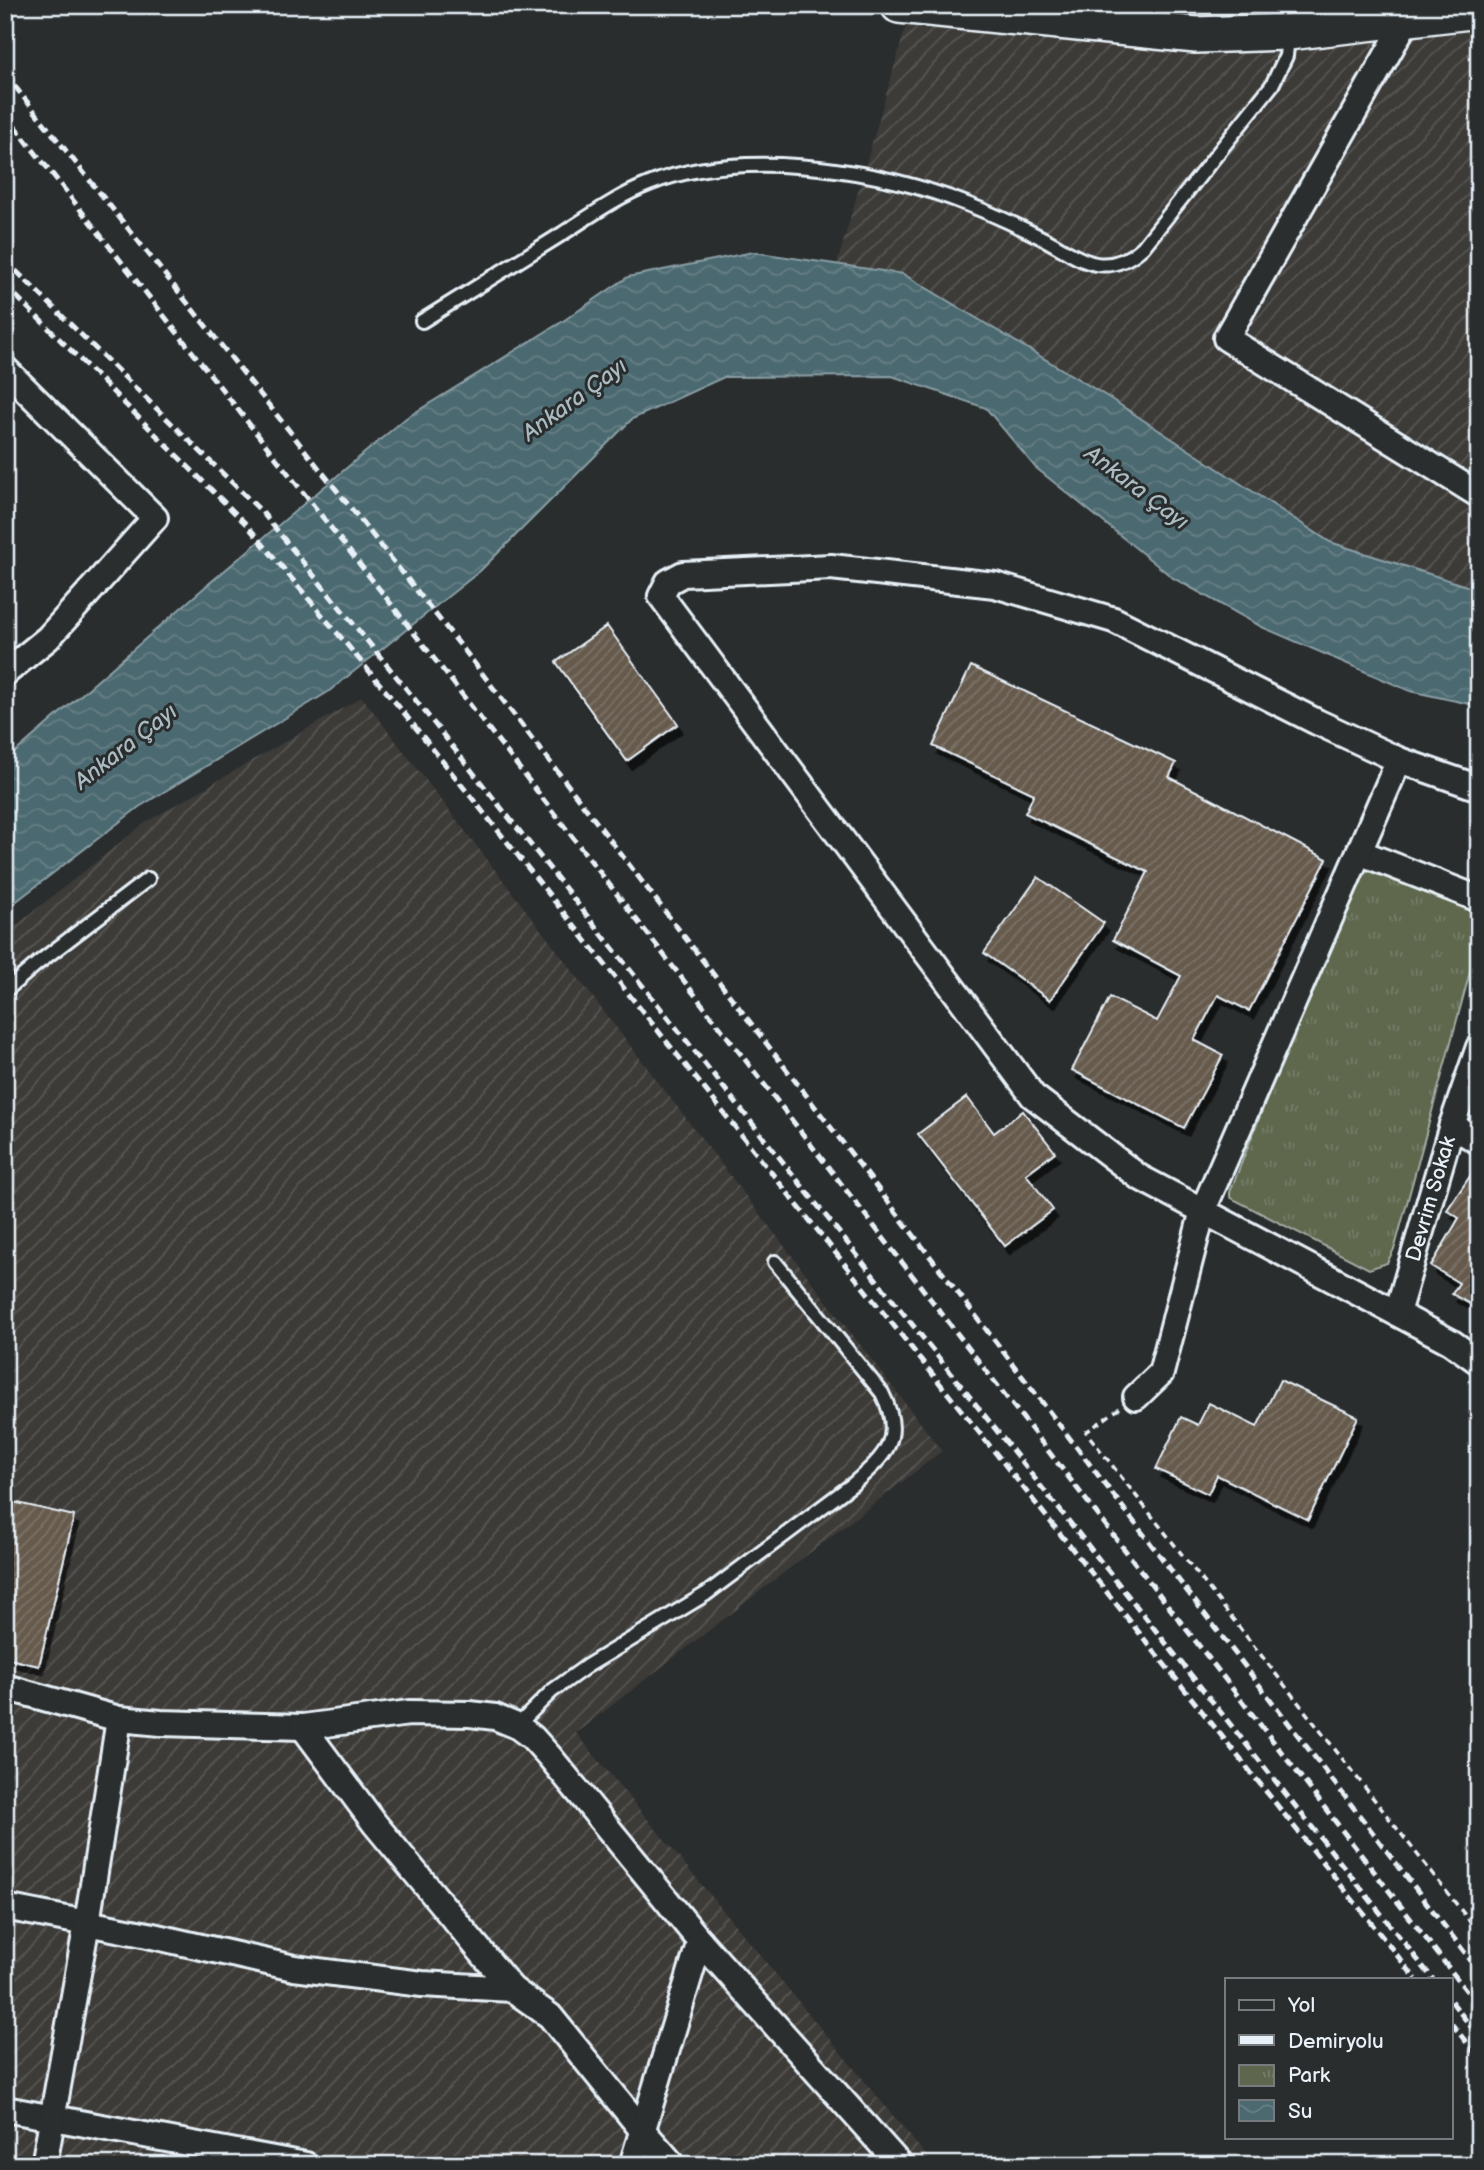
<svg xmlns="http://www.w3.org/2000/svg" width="1484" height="2170" viewBox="0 0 1484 2170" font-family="'Balsamiq Sans',sans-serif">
	<defs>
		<pattern id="industrial-furrows" width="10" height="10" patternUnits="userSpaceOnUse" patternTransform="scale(1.75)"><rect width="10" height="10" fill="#3c3a37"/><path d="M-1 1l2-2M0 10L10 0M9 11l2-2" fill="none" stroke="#585755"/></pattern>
		<pattern id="park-tufts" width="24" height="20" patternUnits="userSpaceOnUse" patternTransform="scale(1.75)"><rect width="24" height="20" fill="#5e674e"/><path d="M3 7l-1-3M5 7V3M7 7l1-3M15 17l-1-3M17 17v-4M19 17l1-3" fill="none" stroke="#757d68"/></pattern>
		<pattern id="water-waves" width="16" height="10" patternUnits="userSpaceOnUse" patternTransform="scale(1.75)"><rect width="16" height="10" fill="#4c6970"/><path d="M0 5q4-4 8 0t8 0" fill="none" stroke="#667f85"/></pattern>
		<pattern id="building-hatch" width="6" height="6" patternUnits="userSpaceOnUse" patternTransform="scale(1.75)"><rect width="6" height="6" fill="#665a4d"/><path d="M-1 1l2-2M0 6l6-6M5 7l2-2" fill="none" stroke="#7c7267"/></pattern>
		<filter id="shadow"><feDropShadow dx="4.5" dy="8" stdDeviation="0" flood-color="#0009"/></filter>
	</defs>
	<rect width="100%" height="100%" fill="#2a2d2e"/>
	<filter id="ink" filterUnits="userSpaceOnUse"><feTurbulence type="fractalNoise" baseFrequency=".0143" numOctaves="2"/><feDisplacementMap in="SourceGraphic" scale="14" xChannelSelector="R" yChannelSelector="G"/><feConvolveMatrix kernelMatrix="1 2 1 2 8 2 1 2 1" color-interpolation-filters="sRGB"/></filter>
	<g filter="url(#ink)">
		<!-- industrial -->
		<path fill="url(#industrial-furrows)" d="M912 5H1479V590L1330 542 1108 397 903 274 837 264Z
			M362 697 942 1451 576 1733 934 2165H5V934L146 822Z"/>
		<!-- park -->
		<path fill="url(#park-tufts)" stroke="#a3aca3" stroke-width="2" d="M1365 866 1479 908V939L1395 1247 1387 1263 1369 1269 1235 1200 1230 1197V1192L1358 869Z"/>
		<!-- water -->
		<path fill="url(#water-waves)" stroke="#8a9fa6" stroke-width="2" d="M753 252 903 274 1108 397 1330 542 1479 590V706L1410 691 1262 627 1173 578 1035 467 986 408 892 376 724 377 632 419 480 571 328 692 139 807 5 910V761L205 587 406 418 563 321 628 277Z"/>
		<!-- building -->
		<path fill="url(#building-hatch)" stroke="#e8f1f8" stroke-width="2" filter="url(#shadow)" d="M607 626 678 724 627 761 556 662Z
			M971 666 1176 763 1169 777 1327 859 1249 1011 1218 995 1194 1040 1223 1055 1184 1128 1072 1070 1110 997 1157 1021 1181 976 1113 940 1148 872 1025 813 1034 794 933 746Z
			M1038 877 1104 923 1050 1000 984 953Z
			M967 1097 994 1133 1023 1111 1055 1152 1026 1174 1053 1210 1005 1246 918 1134Z
			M1479 1163V1309L1452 1294 1459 1283 1431 1266 1459 1218 1447 1210Z
			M1280 1380 1358 1417 1308 1520 1217 1475 1208 1494 1156 1469 1181 1417 1198 1425 1209 1403 1257 1427Z
			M9 1501 74 1516 39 1666 5 1658V1518Z"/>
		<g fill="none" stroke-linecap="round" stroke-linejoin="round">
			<defs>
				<path id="lane" d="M422 321C468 292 515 263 562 234 590 216 618 196 649 184 736 149 864 167 951 198 984 210 1017 225 1048 241 1063 249 1079 261 1096 264 1115 267 1130 259 1143 247L1272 85 1286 56 1288 36
					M5 991 38 963 148 879
					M517 1726 552 1691 587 1666 706 1594 853 1484C886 1455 905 1438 882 1393L775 1262"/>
				<g id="street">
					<path d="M1408 18 1226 338 1479 495"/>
					<path d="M5 369 155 518 48 638 5 673"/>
					<path d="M1479 788 1399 760 1317 722 1114 620 995 585 831 567 683 574 668 582 661 596 1033 1096 1139 1177 1451 1342 1479 1362"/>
					<path d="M1359 852 1479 899"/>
					<path d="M1452 1125 1479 1142"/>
					<path id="s1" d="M1397 1313 1452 1125 1479 1047"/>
					<path d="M1136 1397 1161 1373 1203 1210 1399 760"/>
					<path d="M5 1687 119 1719 161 1723 303 1727 409 1713 470 1714 495 1717 517 1726 532 1737 550 1757 700 1941 900 2165"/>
					<path d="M303 1727 375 1824 512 1989 550 2016 643 2131 673 2165"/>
					<path d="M5 1907 148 1935 294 1968 422 1984 512 1989"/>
					<path d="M5 2109 306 2165"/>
					<path d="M44 2165 87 1923 119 1719"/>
					<path d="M632 2165 700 1941"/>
				</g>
				<path id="secondary" d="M899 5 1196 35 1288 32 1479 10"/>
			</defs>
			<!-- lane casing -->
			<use href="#lane" stroke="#e8f1f8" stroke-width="18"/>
			<!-- street casing -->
			<use href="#street" stroke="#e8f1f8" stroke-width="30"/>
			<!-- secondary casing -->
			<use href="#secondary" stroke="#e8f1f8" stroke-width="40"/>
			<!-- path -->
			<path stroke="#e8f1f8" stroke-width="3.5" stroke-dasharray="7 5" stroke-linecap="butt" d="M1120 1408 1086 1432 1479 1933"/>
			<!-- lane -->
			<use href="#lane" stroke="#2a2d2e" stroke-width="12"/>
			<!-- street -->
			<use href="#street" stroke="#2a2d2e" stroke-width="24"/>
			<!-- secondary -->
			<use href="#secondary" stroke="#2a2d2e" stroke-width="35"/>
			<!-- rail -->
			<path stroke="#e8f1f8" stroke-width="5" stroke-dasharray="10 5" stroke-linecap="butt" d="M5 74 468 655 1479 1971
				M5 114 447 675 1479 2007
				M5 260 262 512 413 697 1433 1979
				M5 285 246 524 400 708 1416 1979
				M1451 2001 1479 2037
				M1451 2023 1479 2058"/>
		</g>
	</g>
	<g text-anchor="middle" stroke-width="6" stroke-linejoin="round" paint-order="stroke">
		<!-- street labels -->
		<g font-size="21" fill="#e8f1f8" stroke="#2a2d2e">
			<text dy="7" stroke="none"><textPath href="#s1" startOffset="119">Devrim Sokak</textPath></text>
		</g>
		<!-- water labels -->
		<g font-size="23" font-style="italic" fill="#aabbc2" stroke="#2a2d2e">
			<text transform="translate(574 399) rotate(-36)" y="8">Ankara Çayı</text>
			<text transform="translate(1137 487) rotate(37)" y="8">Ankara Çayı</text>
			<text transform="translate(125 746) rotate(-38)" y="8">Ankara Çayı</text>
		</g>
	</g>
	<!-- margin -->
	<rect width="1484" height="2170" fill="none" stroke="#2a2d2e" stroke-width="28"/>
	<rect x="14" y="14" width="1456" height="2142" fill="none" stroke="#e8f1f8" stroke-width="2.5" filter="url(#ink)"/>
	<!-- legend -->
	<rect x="1225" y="1978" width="228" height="161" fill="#2a2d2e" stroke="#767b7f" stroke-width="2"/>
	<rect x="1239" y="2000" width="35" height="10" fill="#2a2d2e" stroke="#767b7f" stroke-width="2"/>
	<text x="1288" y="2012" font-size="21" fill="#e8f1f8">Yol</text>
	<rect x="1239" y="2035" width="35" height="10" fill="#e8f1f8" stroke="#767b7f" stroke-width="2"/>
	<text x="1288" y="2048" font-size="21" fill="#e8f1f8">Demiryolu</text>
	<rect x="1239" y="2065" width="35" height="21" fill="url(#park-tufts)" stroke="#767b7f" stroke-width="2"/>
	<text x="1288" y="2082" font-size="21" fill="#e8f1f8">Park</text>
	<rect x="1239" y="2100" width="35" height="21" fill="url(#water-waves)" stroke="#767b7f" stroke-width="2"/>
	<text x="1288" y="2118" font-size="21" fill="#e8f1f8">Su</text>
</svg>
